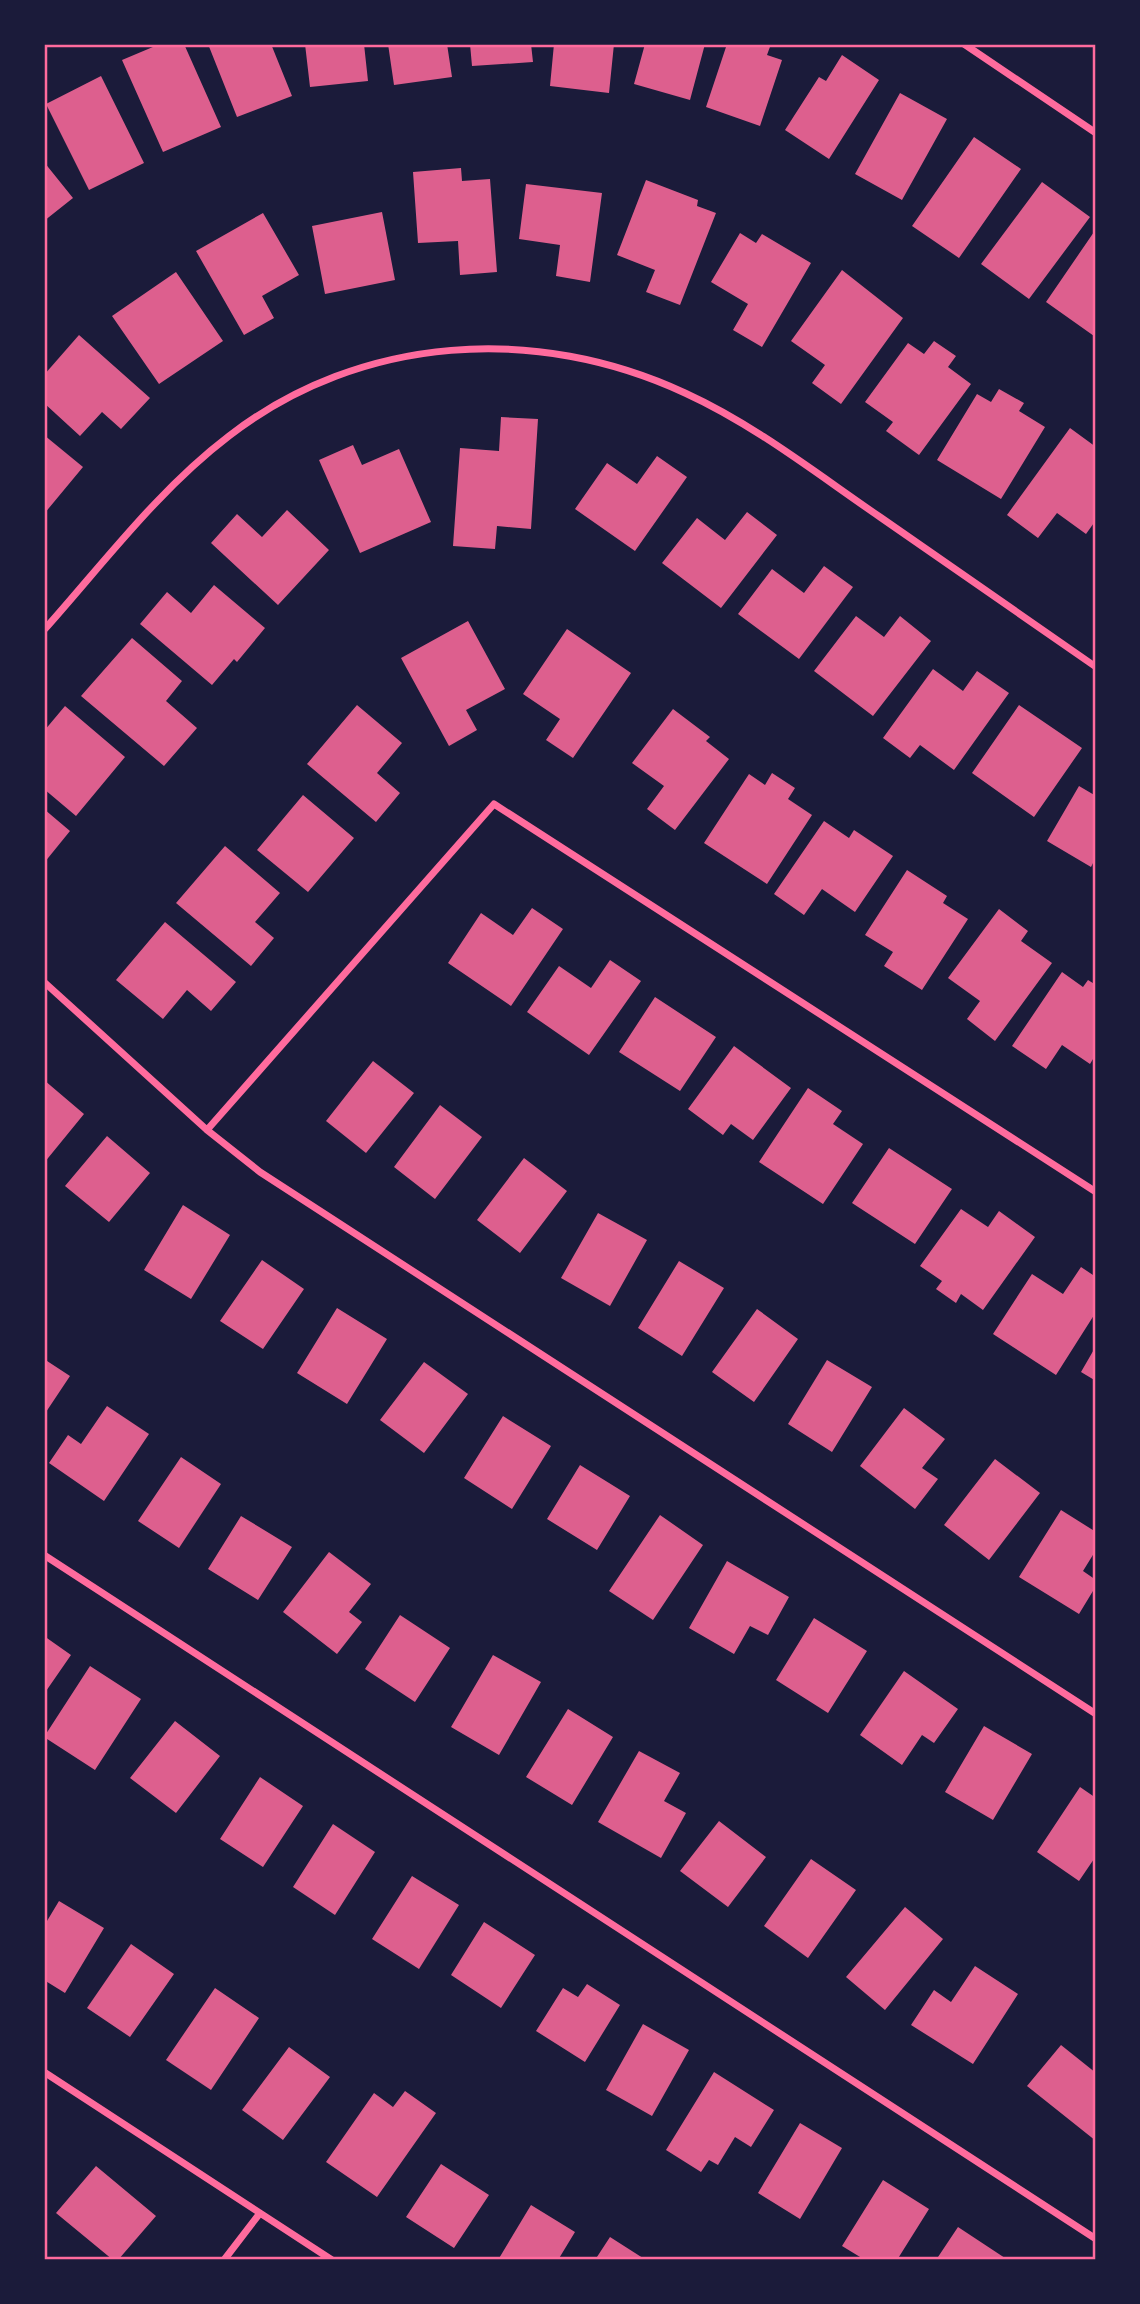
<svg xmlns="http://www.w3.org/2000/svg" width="1140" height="2304" viewBox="0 0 1140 2304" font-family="Quicksand,sans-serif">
	<rect width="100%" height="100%" fill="#1b1b3a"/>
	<!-- building -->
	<path fill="#dd5f8e" d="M160 44H184L221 127 163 152 122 60Z
		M208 44H271L292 96 237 117Z
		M305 44H364L368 81 310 87Z
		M388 44H447L452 77 394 85Z
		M470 44H531L533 62 472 66Z
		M554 44H614L609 93 550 86Z
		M645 44H705L690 100 634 84Z
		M727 44H771L767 55 782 60 760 126 706 107Z
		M842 55 879 80 829 159 785 130 819 77 826 81Z
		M101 76 144 163 89 190 46 104Z
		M900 93 947 119 902 200 855 174Z
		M974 137 1021 169 959 258 912 226Z
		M44 162 73 198 44 221Z
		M461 168 462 181 490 179 497 272 460 275 458 241 418 243 413 172Z
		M646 180 698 200 697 206 716 213 680 305 646 292 655 270 617 255Z
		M1042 182 1090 217 1029 299 981 264Z
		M526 184 602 193 590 282 556 276 560 245 519 239Z
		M382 212 395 280 325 294 312 226Z
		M263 213 299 275 262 296 274 318 244 335 196 251Z
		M1096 229V333L1094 336 1046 302Z
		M740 233 756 243 762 234 811 263 762 347 733 330 748 304 711 282Z
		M842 270 903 318 841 404 812 383 825 365 791 341Z
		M176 272 223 341 159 384 112 316Z
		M79 335 150 398 121 429 102 412 80 436 44 403V375Z
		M934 341 956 356 948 367 971 384 919 455 886 431 893 422 865 402 908 343 924 354Z
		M999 389 1024 403 1019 411 1045 427 1001 499 937 460 977 394 991 402Z
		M501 417 538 419 531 529 497 526 495 549 453 546 460 448 499 451Z
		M1070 428 1096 447V520L1086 534 1057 513 1038 538 1007 515Z
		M44 435 83 467 44 514Z
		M353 445 362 465 399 449 431 522 360 553 319 460Z
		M657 456 687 477 635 551 575 509 607 463 637 484Z
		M287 510 329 550 278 605 211 543 237 514 262 537Z
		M747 512 777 535 721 608 662 563 697 518 725 540Z
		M824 566 853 587 799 659 738 614 772 569 804 593Z
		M214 585 265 628 237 662 234 659 212 685 140 624 167 592 191 613Z
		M856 616 884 637 900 616 931 641 873 716 814 671Z
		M468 621 505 689 466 710 477 730 449 746 401 658Z
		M567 629 631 673 573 758 546 740 560 719 523 694Z
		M132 638 182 681 166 701 197 728 164 766 81 696Z
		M933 669 963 691 977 671 1009 693 954 770 920 745 910 758 883 738Z
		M357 705 402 743 377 773 400 793 376 822 307 764Z
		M1019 705 1082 748 1034 817 972 773Z
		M65 706 125 757 76 816 44 789V731Z
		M673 709 710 737 706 741 729 759 675 830 647 809 664 786 632 763Z
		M772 773 795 788 788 799 812 815 767 884 704 843 749 774 765 785Z
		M1079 786 1096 796V857L1091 867 1047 841Z
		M303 795 354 838 308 892 257 850Z
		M44 809 70 831 44 863Z
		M824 821 849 838 854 830 893 856 855 912 822 889 804 915 774 894Z
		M225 846 280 893 255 922 274 938 251 966 176 903Z
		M907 870 947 896 943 903 968 919 922 990 884 966 893 952 865 935Z
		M532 908 563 929 511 1006 448 963 481 913 513 935Z
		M999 909 1028 931 1021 941 1052 963 995 1041 967 1019 980 1001 948 978Z
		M165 922 236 982 211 1011 187 990 163 1019 116 980Z
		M610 960 641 981 589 1055 527 1012 559 966 591 988Z
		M1062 972 1083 987 1088 980 1096 985V1054L1090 1064 1062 1045 1046 1069 1012 1046Z
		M655 997 716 1037 680 1091 619 1052Z
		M734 1046 791 1088 753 1140 731 1124 723 1135 688 1109Z
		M373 1061 414 1093 366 1153 326 1121Z
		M44 1080 84 1114 44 1163Z
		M808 1088 842 1111 833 1124 863 1144 823 1204 759 1162Z
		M440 1105 482 1137 435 1199 394 1167Z
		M107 1136 150 1173 109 1222 65 1186Z
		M889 1148 952 1189 915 1244 852 1203Z
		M524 1158 567 1191 520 1253 477 1220Z
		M183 1205 230 1235 191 1299 144 1270Z
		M961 1209 988 1227 999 1211 1035 1237 983 1310 961 1294 956 1303 936 1289 942 1281 920 1266Z
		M598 1213 647 1240 610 1306 561 1278Z
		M262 1260 304 1289 263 1349 220 1321Z
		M679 1261 724 1288 682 1356 638 1328Z
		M1081 1267 1096 1277V1312L1056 1375 993 1334 1032 1274 1063 1294Z
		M337 1308 387 1339 347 1404 297 1373Z
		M757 1309 798 1339 754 1402 712 1372Z
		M1096 1346V1381L1081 1372Z
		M44 1359 70 1376 44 1415Z
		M827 1360 872 1387 832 1452 788 1424Z
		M424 1362 468 1394 424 1453 380 1420Z
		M107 1406 149 1434 104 1501 49 1463 68 1435 81 1444Z
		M904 1408 945 1439 922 1468 938 1479 915 1509 860 1466Z
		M503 1416 551 1446 512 1509 464 1478Z
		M181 1457 221 1484 179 1548 138 1521Z
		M995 1459 1040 1493 989 1560 944 1525Z
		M580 1465 630 1496 597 1550 547 1519Z
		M1061 1510 1096 1532V1550L1083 1571 1096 1580V1586L1079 1614 1019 1577Z
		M660 1515 703 1545 653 1620 609 1591Z
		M241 1516 292 1547 258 1600 208 1569Z
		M329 1552 371 1584 349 1612 362 1622 337 1654 283 1612Z
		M727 1561 789 1597 768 1635 750 1626 734 1654 689 1628Z
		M400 1615 450 1648 415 1702 365 1669Z
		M814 1618 867 1651 828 1713 776 1680Z
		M44 1636 71 1655 44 1694Z
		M493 1655 541 1682 499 1755 451 1727Z
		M90 1666 141 1699 95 1770 44 1737Z
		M904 1671 958 1709 934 1743 922 1735 902 1765 860 1735Z
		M568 1709 613 1737 572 1805 526 1777Z
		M175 1721 220 1756 176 1813 130 1778Z
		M984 1726 1032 1754 993 1820 945 1792Z
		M639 1751 680 1773 664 1801 686 1813 661 1858 598 1822Z
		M260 1777 303 1806 263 1867 220 1839Z
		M1080 1787 1096 1798V1856L1079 1881 1037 1852Z
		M719 1821 766 1857 728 1907 680 1871Z
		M333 1824 375 1852 335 1915 293 1887Z
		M811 1859 856 1890 808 1958 764 1926Z
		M412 1876 459 1905 419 1969 372 1939Z
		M59 1901 104 1928 65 1993 44 1980V1926Z
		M905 1907 943 1939 885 2010 846 1977Z
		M484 1922 535 1955 501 2008 451 1975Z
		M131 1944 174 1974 130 2037 87 2008Z
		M975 1966 1018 1994 973 2064 911 2025 934 1990 951 2002Z
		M587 1984 620 2005 585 2062 536 2031 563 1988 578 1997Z
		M215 1988 259 2018 211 2090 166 2060Z
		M643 2024 689 2050 652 2116 606 2090Z
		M1061 2045 1096 2073V2141L1027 2086Z
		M289 2047 330 2077 283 2140 242 2110Z
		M714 2072 774 2110 751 2147 735 2137 718 2165 709 2160 701 2172 666 2150Z
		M405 2091 436 2113 377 2197 326 2162 374 2093 393 2107Z
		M800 2123 842 2148 800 2219 758 2193Z
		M441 2164 489 2195 454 2248 406 2217Z
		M96 2166 156 2216 118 2260H113L56 2213Z
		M883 2180 929 2209 897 2260H865L842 2246Z
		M531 2205 575 2232 558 2260H498Z
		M958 2227 1008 2260H936Z
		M610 2237 646 2260H595Z"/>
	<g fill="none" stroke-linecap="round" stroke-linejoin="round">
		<!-- minor -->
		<path stroke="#ff6b9d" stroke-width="7" d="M964 44 1096 133
			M44 630C103 564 158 490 229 436 361 334 537 324 685 393 755 425 817 474 880 517 952 567 1024 617 1096 667
			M44 982 207 1130 260 1172 1096 1714
			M207 1130 494 804 1096 1192
			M44 1555 1096 2239
			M44 2072 332 2260
			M224 2260 260 2213"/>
	</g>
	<!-- border -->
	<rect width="1140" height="2304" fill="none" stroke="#1b1b3a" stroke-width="91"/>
	<rect x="46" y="46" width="1048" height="2212" fill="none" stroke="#ff6b9d" stroke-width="2.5"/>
</svg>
